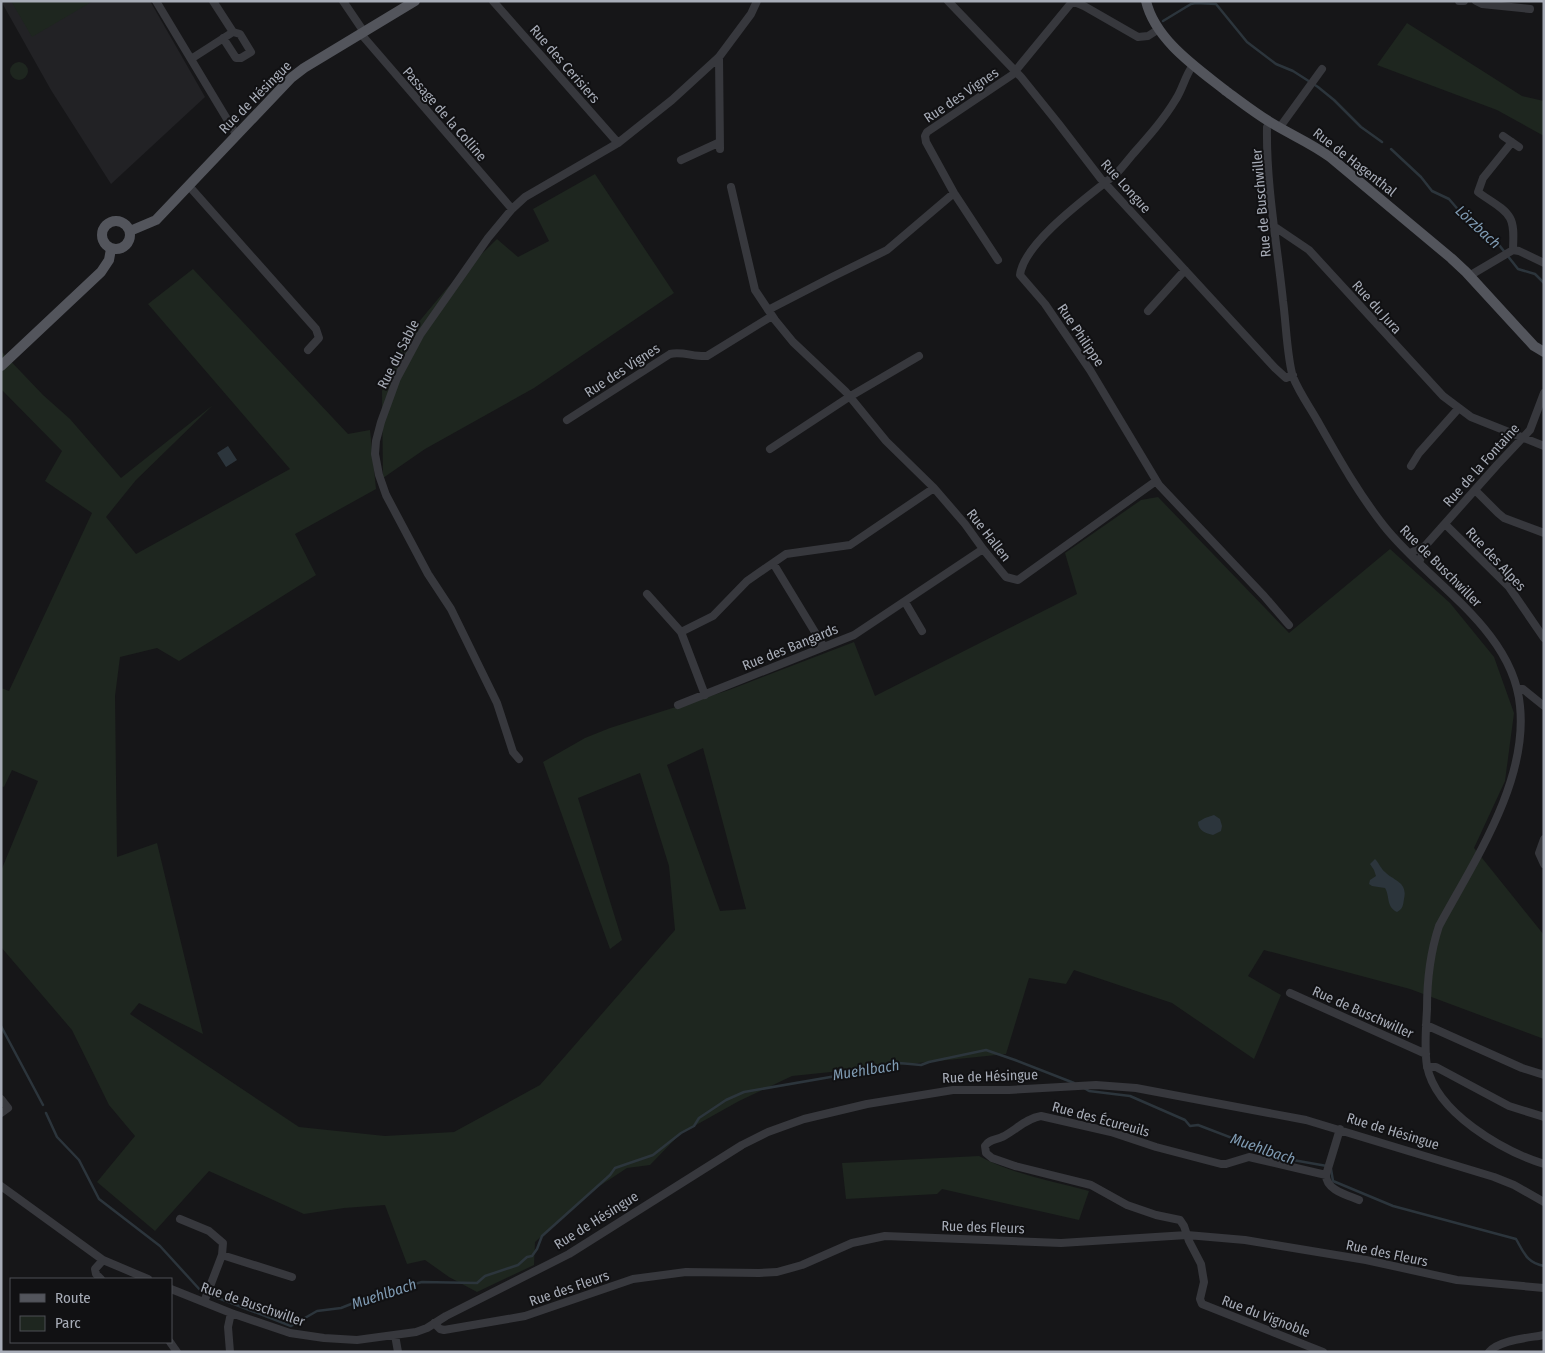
<svg xmlns="http://www.w3.org/2000/svg" width="1545" height="1353" viewBox="0 0 1545 1353" font-family="'Fira Sans Condensed',sans-serif">
	<rect width="100%" height="100%" fill="#161618"/>
	<!-- built -->
	<path fill="#222225" d="M1 1H150L205 97 111 184 51 90Z"/>
	<!-- green -->
	<path fill="#1e261f" fill-rule="evenodd" d="M11 1H93L32 37Z
		M1407 23 1522 96 1544 101V136L1497 110 1377 65Z
		M10 71a9 9 0 1 1 18 0a9 9 0 1 1-18 0Z
		M595 174 674 293 534 388 425 449 383 478 382 391 407 336 448 287 497 239 518 257 549 241 533 209Z
		M193 269 348 434 370 430 376 489 295 534 316 575 179 661 157 648 120 657 115 696 117 857 157 843 203 1034 139 1003 130 1014 299 1127 385 1136 454 1132 540 1085 675 930 669 866 640 773 578 798 622 940 610 949 543 762 585 738 610 728 729 690 854 642 875 696 1077 594 1065 553 1141 500 1158 497 1289 633 1390 549 1450 603 1494 657 1514 713 1505 781 1474 848 1544 935V1039L1410 989 1264 950 1248 976 1281 995 1254 1059 1172 1003 1074 970 1066 984 1029 978 1006 1054 792 1076 739 1101 680 1134 650 1165 627 1168 592 1191 535 1242 534 1265 477 1292 449 1277 425 1260 407 1264 385 1205 344 1208 304 1214 209 1171 155 1231 97 1182 135 1136 109 1105 72 1030 1 947V871L38 781 12 770 4 787 1 786V688L9 691 92 513 45 481 62 451 1 389V351L43 395 70 419 121 478 213 405 136 480 106 517 136 554 290 469 148 304ZM703 748 746 909 720 911 667 765Z
		M979 1156C1012 1174 1052 1181 1089 1191L1079 1220 942 1189 937 1194 846 1199 842 1163Z"/>
	<!-- water -->
	<path fill="#2c353c" d="M228 446 237 460 226 467 217 453Z
		M1214 815 1220 819 1222 826 1221 831 1213 835C1206 833 1198 831 1198 822L1205 818Z
		M1375 859C1379 863 1381 869 1385 872 1394 881 1408 882 1404 899 1403 905 1403 909 1397 912 1386 907 1390 896 1385 888L1372 886 1369 884 1370 880 1376 876 1374 870 1370 864Z"/>
	<g fill="none" stroke-linecap="round" stroke-linejoin="round">
		<!-- stream -->
		<path stroke="#2c353c" stroke-width="2.5" d="M1163 21 1191 4 1196 3 1216 4 1247 42 1276 64 1293 71 1318 87 1334 100 1361 127 1382 142
			M1391 149 1421 177 1432 191 1449 199 1473 227 1492 236 1518 269 1535 274 1544 283
			M1 1026 43 1105
			M1084 1088 1089 1091 1130 1096 1185 1120 1190 1126 1198 1125 1287 1159 1327 1166
			M46 1113 57 1137 79 1160 99 1199 160 1246 201 1291
			M1331 1169 1333 1181 1393 1206 1516 1239C1524 1253 1527 1263 1544 1266
			M213 1296 291 1326 317 1311 341 1308 379 1293 422 1282 477 1283 485 1276 518 1265 527 1257 532 1256 537 1249 542 1236 610 1175 615 1168 653 1155 681 1133 694 1126 699 1118 726 1100 744 1092 842 1075 899 1063 921 1065 929 1062 986 1050 1015 1060 1074 1083"/>
		<!-- minor -->
		<path stroke="#37383d" stroke-width="8" d="M156 1 236 134
			M213 1 233 32 240 34 251 52 241 58H236L223 38
			M343 1 364 32
			M493 1 618 143
			M948 1 1021 77 1058 123 1101 179 1275 368 1286 378 1293 375
			M1072 1 1084 6 1138 37 1148 36 1159 29
			M1459 1H1464
			M1476 1 1482 4 1530 9
			M361 34 512 209
			M719 57 720 149
			M191 59 233 32
			M1193 65C1185 76 1183 88 1176 99 1164 119 1149 136 1133 154 1128 160 1122 168 1116 174 1090 195 1024 242 1020 275L1045 304 1090 370 1159 485 1264 596 1289 625
			M1270 122 1267 127C1266 185 1277 243 1283 301 1286 322 1287 358 1293 377 1299 392 1309 406 1317 420 1338 457 1358 493 1384 526 1428 582 1513 629 1520 706 1528 782 1474 861 1439 926 1430 953 1427 980 1427 1009 1426 1028 1424 1048 1427 1066 1436 1113 1503 1151 1544 1164
			M1280 127 1322 69
			M1503 136 1519 147
			M1512 142 1483 178 1478 192C1488 200 1504 207 1510 218 1515 227 1513 241 1513 250
			M681 160 718 143
			M189 186 316 329 319 338 308 350
			M731 187 755 290 775 320 793 342 846 392 886 441 934 488 965 524 983 549 1006 577 1018 580 1156 481
			M1275 227 1309 250 1443 396 1471 417 1544 446
			M998 260 954 193 926 142 925 136 927 132 1012 75 1072 2
			M1469 276 1513 250 1519 251 1544 263
			M768 310 832 277 887 250 954 193
			M1148 311 1185 270
			M567 420 670 354C682 351 694 357 707 356L772 316
			M770 449 849 397 919 356
			M1411 466 1419 453 1458 409
			M1475 490 1498 513 1504 518 1544 533
			M1445 524 1509 587 1544 638
			M1425 546 1497 465 1530 430 1544 393
			M1410 553 1425 546 1419 563
			M773 563 824 647
			M647 594 681 632 705 695
			M905 602 922 631
			M681 632 713 616 747 581 786 554 850 545 934 488
			M1517 689H1523L1544 706
			M678 705 854 635 983 549
			M519 759 513 752 497 703 451 609 428 574 386 495 379 475 375 454 376 441 381 422 397 378 420 335 488 238 512 209 525 197 618 143 672 100 719 57 751 14 757 1
			M1544 839 1539 853 1544 864
			M1290 993 1426 1054
			M1426 1025 1522 1068 1544 1075
			M1427 1067H1436L1509 1106 1544 1117
			M1 1099 8 1108 1 1113
			M1326 1175C1326 1190 1347 1195 1359 1200
			M1 1186 103 1260 148 1279
			M180 1219 209 1231 223 1243 222 1255 204 1302
			M222 1255 292 1277
			M101 1279 96 1274 95 1269 103 1260
			M171 1289 231 1313 290 1333 324 1338 357 1340 416 1332 427 1328 446 1316 569 1254 742 1145 768 1132 804 1119 867 1104 953 1090H1009L1096 1085 1136 1088 1306 1120 1494 1177 1514 1185 1544 1202
			M434 1323 440 1329 444 1330 525 1316 633 1279 686 1272 759 1273 777 1272 802 1265 852 1243 885 1236 1061 1243 1187 1235 1245 1240 1366 1260 1457 1280 1544 1288
			M395 1335 398 1352
			M170 1342 177 1352
			M230 1352 228 1327 231 1313
			M1323 1352 1202 1304 1200 1299 1204 1282 1201 1264 1189 1241 1184 1226 1180 1220 1156 1215 1127 1205 1091 1185 1015 1166 992 1158 986 1153 985 1146C989 1139 996 1140 1002 1137 1015 1131 1026 1118 1041 1116L1111 1132 1156 1147 1221 1164H1226L1249 1157 1326 1175 1340 1129
			M1489 1352C1499 1340 1528 1338 1544 1335"/>
		<!-- major -->
		<path stroke="#53555c" stroke-width="10" d="M1146 1C1155 40 1197 68 1226 91 1241 102 1255 113 1270 122 1291 135 1309 142 1330 157L1451 258 1466 272 1534 346 1544 352
			M102 235a14 14 0 1 1 28 0a14 14 0 1 1-28 0Z
			M130 231 156 220 291 78 304 68 415 1
			M1 366 101 272 109 260 111 249"/>
	</g>
	<g text-anchor="middle" stroke-width="4" stroke-linejoin="round" paint-order="stroke">
		<!-- street labels -->
		<g font-size="14" fill="#a8adb8" stroke="#111113">
			<text transform="translate(565 64) rotate(49)" y="5">Rue des Cerisiers</text>
			<text transform="translate(961 95) rotate(-34)" y="5">Rue des Vignes</text>
			<text transform="translate(255 97) rotate(-45)" y="5">Rue de Hésingue</text>
			<text transform="translate(445 114) rotate(49)" y="5">Passage de la Colline</text>
			<text transform="translate(1355 162) rotate(38)" y="5">Rue de Hagenthal</text>
			<text transform="translate(1126 186) rotate(48)" y="5">Rue Longue</text>
			<text transform="translate(1261 203) rotate(-95)" y="5">Rue de Buschwiller</text>
			<text transform="translate(1377 307) rotate(48)" y="5">Rue du Jura</text>
			<text transform="translate(1081 335) rotate(56)" y="5">Rue Philippe</text>
			<text transform="translate(398 354) rotate(-63)" y="5">Rue du Sable</text>
			<text transform="translate(622 370) rotate(-33)" y="5">Rue des Vignes</text>
			<text transform="translate(1481 465) rotate(-48)" y="5">Rue de la Fontaine</text>
			<text transform="translate(989 535) rotate(52)" y="5">Rue Hallen</text>
			<text transform="translate(1496 559) rotate(47)" y="5">Rue des Alpes</text>
			<text transform="translate(1441 566) rotate(45)" y="5">Rue de Buschwiller</text>
			<text transform="translate(790 647) rotate(-22)" y="5">Rue des Bangards</text>
			<text transform="translate(1363 1012) rotate(24)" y="5">Rue de Buschwiller</text>
			<text transform="translate(990 1076) rotate(-2)" y="5">Rue de Hésingue</text>
			<text transform="translate(1101 1119) rotate(15)" y="5">Rue des Écureuils</text>
			<text transform="translate(1393 1131) rotate(17)" y="5">Rue de Hésingue</text>
			<text transform="translate(596 1220) rotate(-32)" y="5">Rue de Hésingue</text>
			<text transform="translate(983 1227) rotate(2)" y="5">Rue des Fleurs</text>
			<text transform="translate(1387 1253) rotate(12)" y="5">Rue des Fleurs</text>
			<text transform="translate(569 1288) rotate(-19)" y="5">Rue des Fleurs</text>
			<text transform="translate(253 1304) rotate(19)" y="5">Rue de Buschwiller</text>
			<text transform="translate(1266 1316) rotate(21)" y="5">Rue du Vignoble</text>
		</g>
		<!-- water labels -->
		<g font-size="15" font-style="italic" fill="#7f9bb3" stroke="#111113">
			<text transform="translate(1478 227) rotate(43)" y="5">Lörzbach</text>
			<text transform="translate(866 1070) rotate(-9)" y="5">Muehlbach</text>
			<text transform="translate(1263 1149) rotate(19)" y="5">Muehlbach</text>
			<text transform="translate(384 1294) rotate(-18)" y="5">Muehlbach</text>
		</g>
	</g>
	<!-- border -->
	<rect width="1545" height="1353" fill="none" stroke="#a8adb8" stroke-width="5"/>
	<!-- legend -->
	<rect x="10" y="1278" width="162" height="65" fill="#111113" stroke="#4d4f55"/>
	<rect x="20" y="1294" width="25" height="8" fill="#53555c" stroke="#4d4f55"/>
	<text x="55" y="1303" font-size="15" fill="#a8adb8">Route</text>
	<rect x="20" y="1316" width="25" height="15" fill="#1e261f" stroke="#4d4f55"/>
	<text x="55" y="1328" font-size="15" fill="#a8adb8">Parc</text>
</svg>
